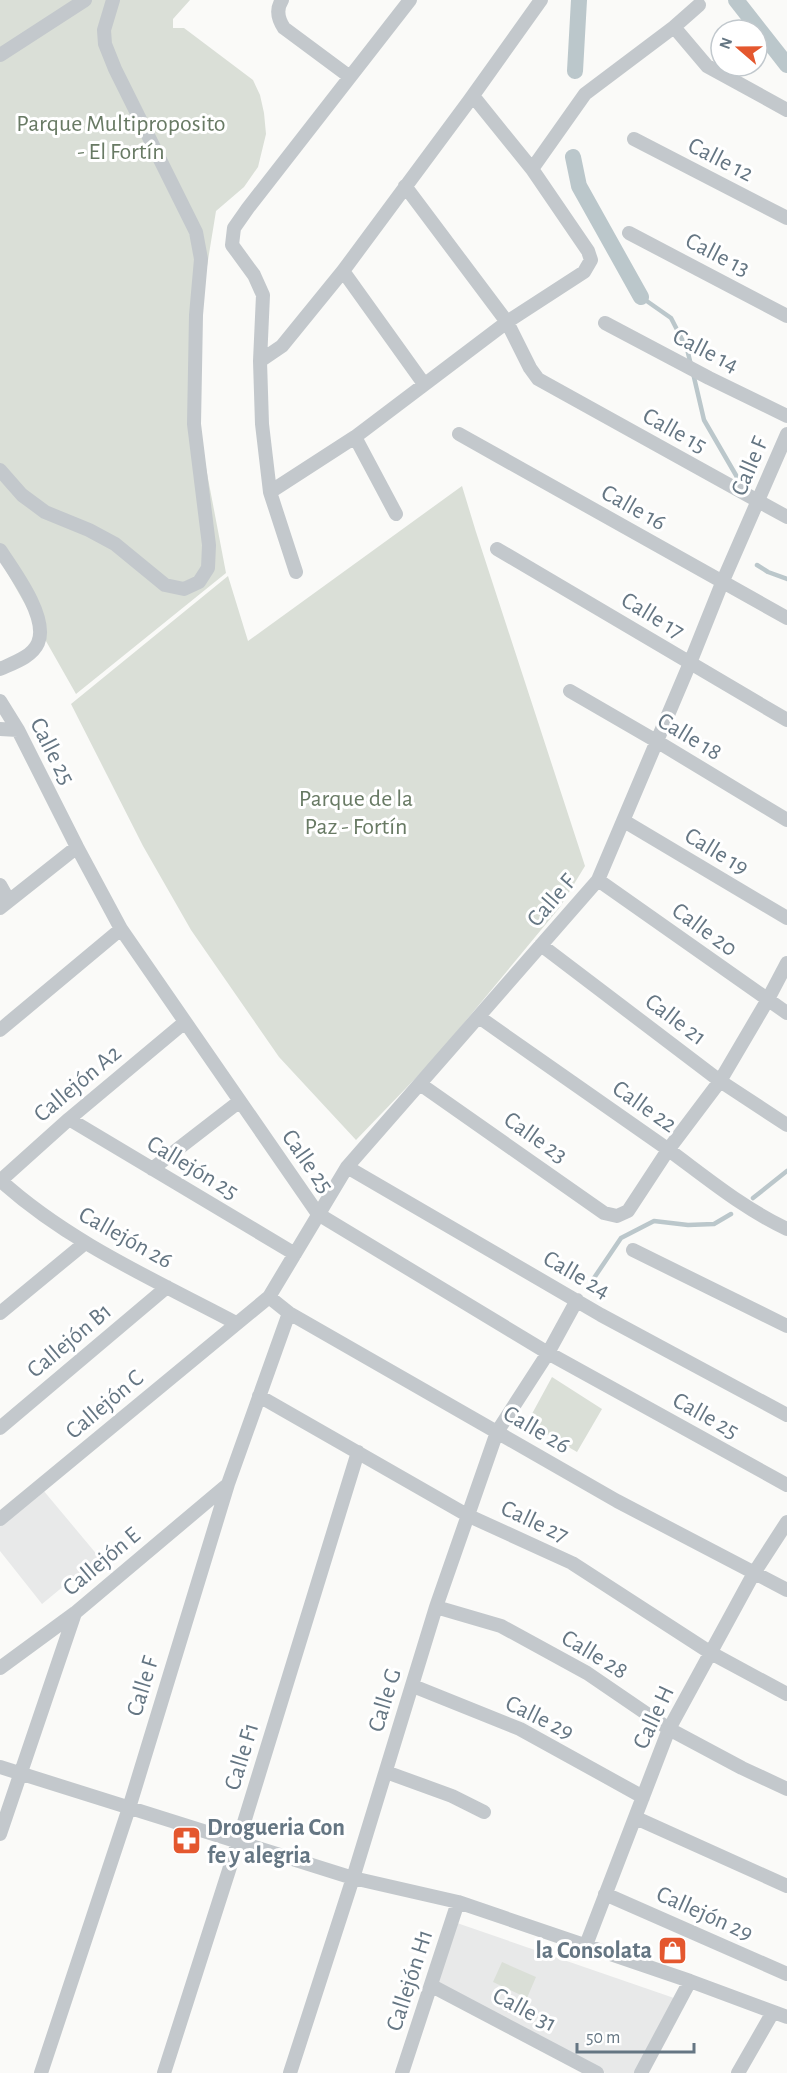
<svg xmlns="http://www.w3.org/2000/svg" width="787" height="2073" viewBox="0 0 787 2073" font-family="'Alegreya Sans',sans-serif">
	<rect width="100%" height="100%" fill="#fafaf8"/>
	<!-- built -->
	<path fill="#e8e9e9" d="M43 1490 99 1557 42 1604 0 1551V1525Z
		M457 1923 674 1998 636 2073H605L434 1985Z"/>
	<!-- green -->
	<path fill="#dadfd7" d="M0 0H190L173 19V28H184L253 80 260 95 264 113 266 134 258 167 244 187 216 211 202 297 199 431 226 573 76 694 0 560Z
		M462 486 476 532 585 866 560 907 435 1058 356 1140 279 1057 191 930 143 846 71 704 228 576 248 641Z
		M552 1377 602 1409 577 1452 527 1423Z
		M502 1962 536 1977 527 1998 493 1982Z"/>
	<g fill="none" stroke-linecap="round" stroke-linejoin="round">
		<!-- stream -->
		<path stroke="#bbc7cb" stroke-width="4.5" d="M641 297 671 318 687 349 691 365
			M693 373 704 420 737 477
			M757 565 768 572 787 579
			M753 1198 787 1171
			M594 1278 621 1238 654 1221 688 1225 714 1224 731 1214"/>
		<!-- canal -->
		<path stroke="#bbc7cb" stroke-width="16" d="M736 0 787 65
			M575 71 579 0
			M573 157 579 186 641 297"/>
		<!-- minor -->
		<path stroke="#c3c8cc" stroke-width="14" d="M282 0C276 9 278 19 284 28L350 77
			M674 27 707 66 787 110
			M0 55 85 0
			M473 96 532 169 588 251 591 260 584 272 507 322 530 368 538 379 787 517
			M634 139 787 218
			M532 169 585 94 674 27 699 5
			M629 233 787 316
			M343 271 424 384
			M605 323 709 378 787 416
			M260 361 282 346 343 271 469 101 541 0
			M459 434 787 618
			M355 437 396 514
			M0 470 22 495 45 512 89 530 115 544 165 585 184 589 199 582 208 568 209 545 194 424 196 315 201 259 196 232 115 69 105 44 104 30 113 0
			M270 492 355 437 507 322 405 186
			M497 549 787 720
			M0 550C14 571 49 618 38 643 32 657 13 663 0 669
			M296 572 270 492 262 424 260 361 263 295 254 275 232 245 234 228 248 208 410 0
			M570 691 658 742 787 820
			M0 701 18 730 77 847 121 929 318 1214 548 1353 787 1485
			M0 729 18 730
			M624 821 787 918
			M598 880 787 1013
			M0 885 9 901
			M0 908 77 847
			M541 945 720 1081 787 1125
			M479 1017C541 1061 603 1104 666 1148 707 1178 741 1207 787 1229
			M0 1030 121 929
			M420 1084 604 1213 617 1216 628 1211 668 1150 720 1081 767 1001 787 963
			M69 1119 295 1254
			M347 1167 601 1315 787 1415
			M152 1169 240 1101
			M0 1180C68 1242 155 1280 236 1323
			M0 1181 69 1119 185 1022
			M633 1250 787 1326
			M269 1297 289 1313 617 1501 787 1590
			M0 1313 85 1243
			M259 1396 467 1515 572 1563 711 1653 787 1694
			M0 1428 167 1287
			M0 1519 269 1297 347 1167 598 880 690 663 722 583 787 434
			M436 1607 501 1626 587 1673 669 1729 742 1768 787 1789
			M0 1668 75 1613 227 1485
			M413 1686 520 1729 643 1797
			M0 1767 353 1878 458 1902 690 1981 787 2017
			M386 1772 452 1796 484 1812
			M636 1818 787 1886
			M0 1834 75 1613
			M605 1894 787 1974
			M586 1945 669 1729 754 1573 787 1522
			M432 1986 597 2073
			M41 2073 129 1808 228 1484 289 1313
			M164 2073 238 1842 358 1452
			M290 2073 353 1878 436 1607 497 1432 548 1353 577 1300
			M402 2073 458 1902
			M641 2073 690 1981
			M738 2073 773 2012"/>
	</g>
	<!-- icons -->
	<defs>
		<symbol id="pharmacy-square" viewBox="-11 -11 22 22"><rect x="-9" y="-9" width="18" height="18" rx="4" fill="#e4572e" stroke="#fff"/><path d="M-2-6h4v4h4v4h-4v4h-4v-4h-4v-4h4Z" fill="#fff"/></symbol>
		<symbol id="shop-square" viewBox="-11 -11 22 22"><rect x="-9" y="-9" width="18" height="18" rx="4" fill="#e4572e" stroke="#fff"/><path d="M-5-2.5h2.3a2.7 3.5 0 0 1 5.4 0H5L5.5 6h-11ZM-1.5-2.5h3a1.5 2.3 0 0 0-3 0Z" fill="#fff"/></symbol>
	</defs>
	<g fill-rule="evenodd">
		<use href="#pharmacy-square" x="170" y="1824" width="33" height="33"/>
		<use href="#shop-square" x="656" y="1934" width="33" height="33"/>
	</g>
	<g text-anchor="middle" stroke-width="6" stroke-linejoin="round" paint-order="stroke">
		<!-- park labels -->
		<g font-size="24" fill="#687a64" stroke="#fff">
			<text x="121" y="131">Parque Multiproposito<tspan x="121" dy="28">- El Fortín</tspan></text>
			<text x="356" y="806">Parque de la<tspan x="356" dy="28">Paz - Fortín</tspan></text>
		</g>
		<!-- street labels -->
		<g font-size="24" fill="#657683" stroke="#fff">
			<text transform="translate(721 159) rotate(27)" y="8">Calle 12</text>
			<text transform="translate(718 254) rotate(27)" y="8">Calle 13</text>
			<text transform="translate(706 350) rotate(27)" y="8">Calle 14</text>
			<text transform="translate(675 430) rotate(29)" y="8">Calle 15</text>
			<text transform="translate(749 466) rotate(-67)" y="8">Calle F</text>
			<text transform="translate(634 507) rotate(29)" y="8">Calle 16</text>
			<text transform="translate(653 615) rotate(31)" y="8">Calle 17</text>
			<text transform="translate(690 736) rotate(31)" y="8">Calle 18</text>
			<text transform="translate(53 751) rotate(63)" y="8">Calle 25</text>
			<text transform="translate(717 851) rotate(31)" y="8">Calle 19</text>
			<text transform="translate(551 900) rotate(-49)" y="8">Calle F</text>
			<text transform="translate(705 929) rotate(36)" y="8">Calle 20</text>
			<text transform="translate(676 1019) rotate(37)" y="8">Calle 21</text>
			<text transform="translate(77 1083) rotate(-40)" y="8">Callejón A2</text>
			<text transform="translate(645 1106) rotate(35)" y="8">Calle 22</text>
			<text transform="translate(536 1137) rotate(35)" y="8">Calle 23</text>
			<text transform="translate(308 1161) rotate(55)" y="8">Calle 25</text>
			<text transform="translate(193 1167) rotate(31)" y="8">Callejón 25</text>
			<text transform="translate(126 1237) rotate(29)" y="8">Callejón 26</text>
			<text transform="translate(577 1274) rotate(30)" y="8">Calle 24</text>
			<text transform="translate(69 1340) rotate(-40)" y="8">Callejón B1</text>
			<text transform="translate(104 1404) rotate(-40)" y="8">Callejón C</text>
			<text transform="translate(706 1415) rotate(29)" y="8">Calle 25</text>
			<text transform="translate(537 1429) rotate(30)" y="8">Calle 26</text>
			<text transform="translate(535 1521) rotate(25)" y="8">Calle 27</text>
			<text transform="translate(101 1561) rotate(-40)" y="8">Callejón E</text>
			<text transform="translate(595 1654) rotate(31)" y="8">Calle 28</text>
			<text transform="translate(142 1686) rotate(-73)" y="8">Calle F</text>
			<text transform="translate(384 1700) rotate(-73)" y="8">Calle G</text>
			<text transform="translate(540 1717) rotate(26)" y="8">Calle 29</text>
			<text transform="translate(653 1717) rotate(-65)" y="8">Calle H</text>
			<text transform="translate(241 1756) rotate(-73)" y="8">Calle F1</text>
			<text transform="translate(705 1913) rotate(24)" y="8">Callejón 29</text>
			<text transform="translate(409 1980) rotate(-72)" y="8">Callejón H1</text>
			<text transform="translate(525 2009) rotate(28)" y="8">Calle 31</text>
		</g>
		<!-- poi labels -->
		<g font-size="24" font-weight="bold" fill="#657683" stroke="#fff" text-anchor="start">
			<text x="207" y="1835">Drogueria Con<tspan x="207" dy="28">fe y alegria</tspan></text>
			<text x="652" y="1958" text-anchor="end">la Consolata</text>
		</g>
	</g>
	<!-- north arrow -->
	<g transform="translate(739 48) rotate(290)"><circle r="28" fill="#ffffff" stroke="#c1c8cd" stroke-width="1.5"/>
	<path d="M0-4.5L10 22L0 15L-10 22Z" fill="#e4572e"/>
	<text y="-9" font-size="16" font-weight="bold" text-anchor="middle" fill="#657683">N</text>
	</g>
	<!-- scale -->
	<path d="M577 2043v9h117v-9" fill="none" stroke="#657683" stroke-width="3"/>
	<text x="586" y="2043" font-size="18" fill="#657683" stroke="#ffffff" stroke-width="4.5" paint-order="stroke">50 m</text>
</svg>
